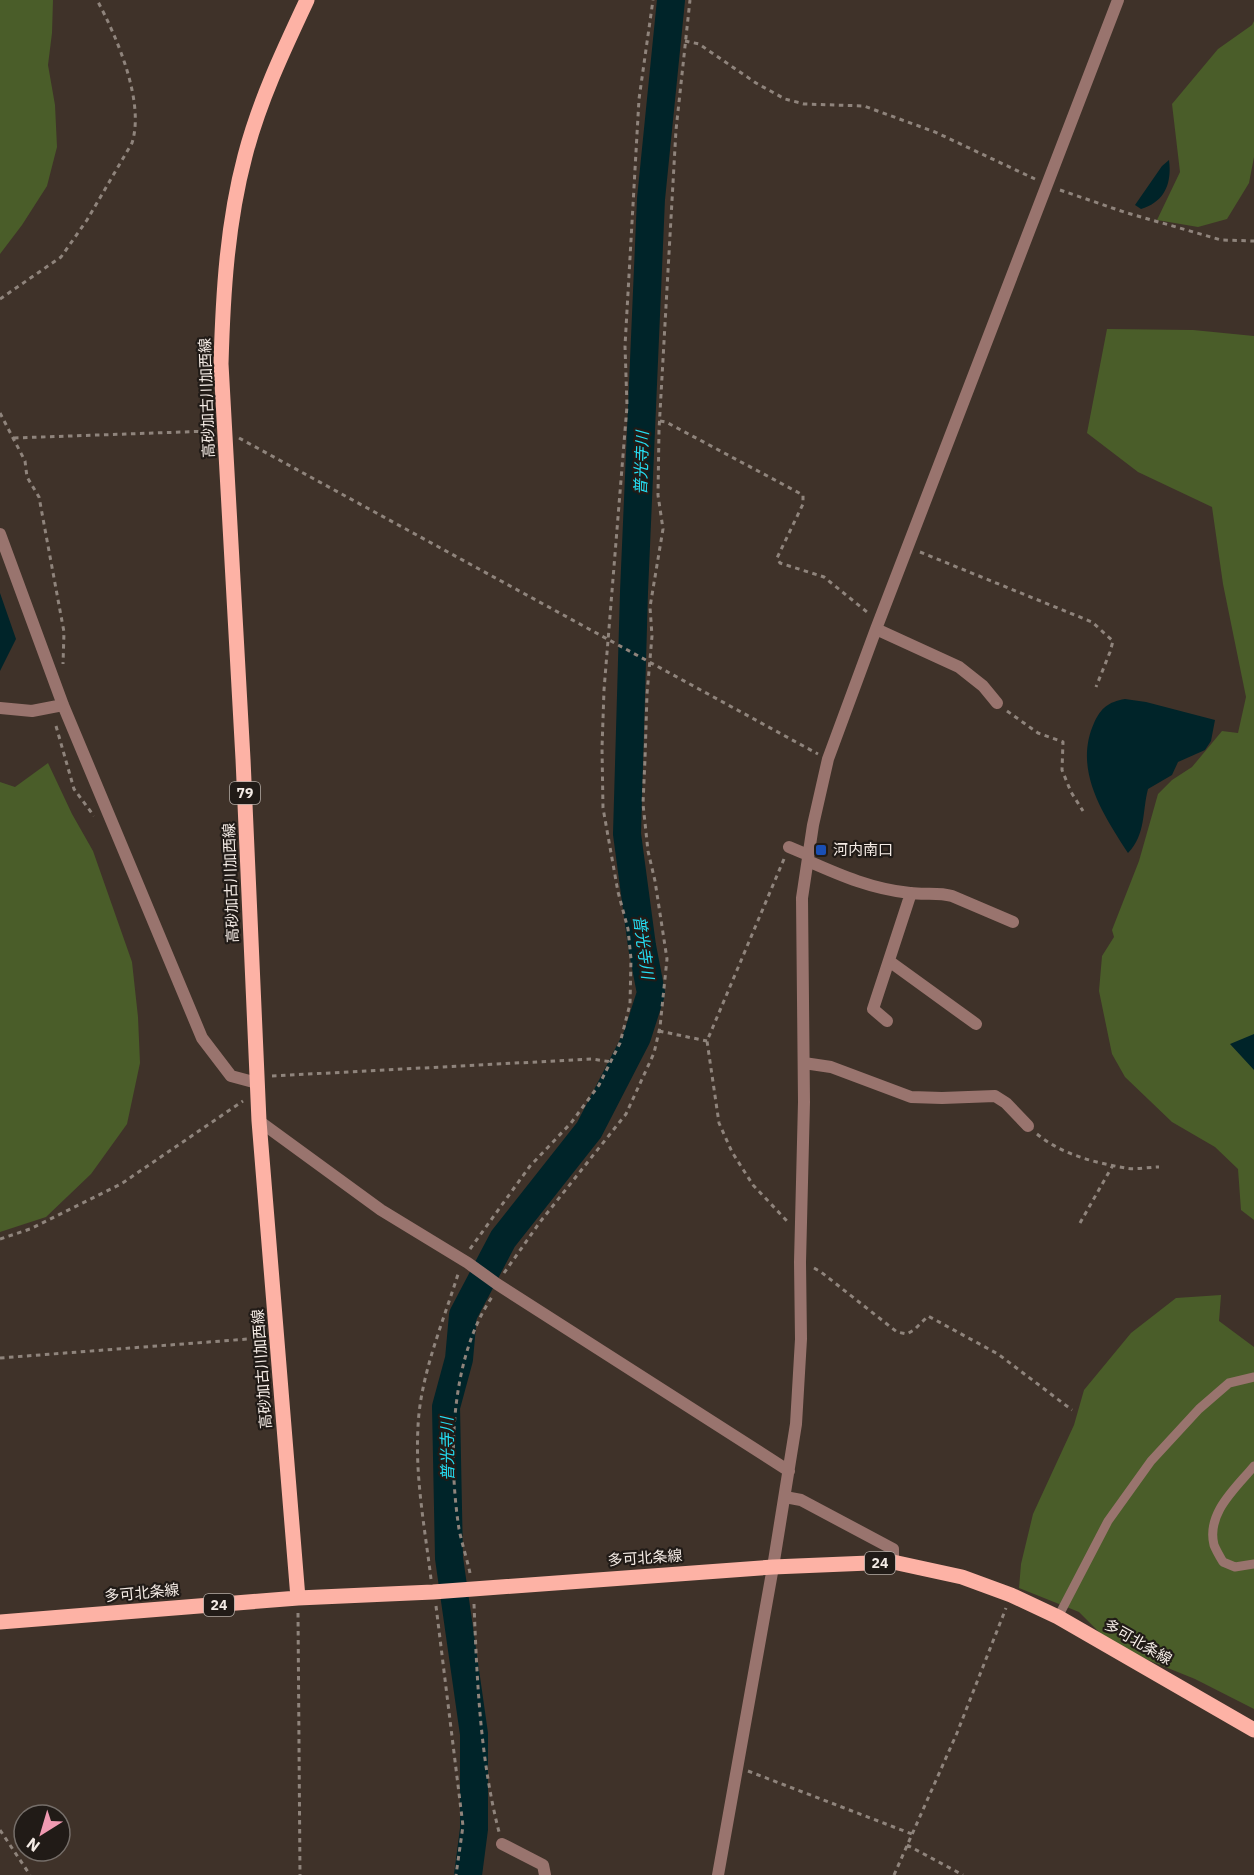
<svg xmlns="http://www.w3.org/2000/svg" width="1254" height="1875" viewBox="0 0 1254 1875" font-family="'IBM Plex Sans','Noto Sans JP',sans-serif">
	<rect width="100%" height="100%" fill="#3f3229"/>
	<!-- green -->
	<path fill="#4a5d29" d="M0 0H53L52 33 48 65 55 105 57 147 47 186 22 225 0 254Z
		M1254 21V157L1249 183 1227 219 1198 227 1157 220 1180 172 1172 104 1218 49 1252 25Z
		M1107 329 1193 330 1254 336V1220L1241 1210 1238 1169 1215 1147 1172 1122 1125 1077 1112 1054 1099 991 1102 956 1114 937 1112 930 1139 861 1158 794 1172 780 1192 767 1222 731 1238 733 1246 697 1223 584 1212 507 1138 472 1087 433Z
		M48 763 72 814 93 851 132 962 138 1017 140 1063 127 1124 91 1174 46 1217 0 1232V782L15 787Z
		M1221 1295 1219 1321 1254 1347V1709L1195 1679 1143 1658 1105 1638 1079 1612 1019 1588 1021 1564 1033 1514 1074 1425 1084 1390 1131 1333 1176 1298Z"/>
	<!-- water -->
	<path fill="#002429" d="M1169 160C1172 183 1165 202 1141 209L1135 205 1162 166Z
		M0 593 16 639 0 671Z
		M1125 699 1146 702 1215 720 1211 741 1205 750 1178 762 1172 775 1148 789C1142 812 1146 834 1128 853 1103 814 1073 770 1094 723 1101 708 1108 702 1125 699Z
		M1254 1034V1070L1230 1044Z"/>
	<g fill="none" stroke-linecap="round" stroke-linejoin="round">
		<!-- river -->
		<path stroke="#002429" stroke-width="28" d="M468 1875 474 1829V1734L449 1558 446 1407 459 1359 463 1315 503 1239 589 1130 637 1037 651 993 642 946 627 834 634 592 651 199 671 0"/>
		<!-- path -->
		<path stroke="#8f847c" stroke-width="3" stroke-dasharray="4.5 4.5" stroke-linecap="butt" d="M685 41 699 44 756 83 785 99 804 104 864 106 935 132 1035 179
			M1060 190 1124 212 1221 240 1254 241
			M0 299 61 257 87 220 132 143C145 102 117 37 97 0
			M0 413 25 461 27 477 39 497 64 632 63 664
			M660 421 666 422 803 495V504L777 558 780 563 824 577 867 612
			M14 438 210 431
			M239 438 818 754
			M920 552 1092 622 1113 641 1110 652 1096 687
			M1007 711 1038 733 1063 742 1062 770 1071 792 1083 811
			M56 726 74 789 94 816
			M784 859 707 1041 719 1123 732 1152 753 1185 787 1221
			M659 1031 707 1041
			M272 1076 592 1059 612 1062
			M1037 1134C1061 1154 1095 1163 1126 1168 1136 1170 1149 1167 1159 1167
			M1080 1223 1113 1165
			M0 1239 30 1229 121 1184 243 1101
			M470 1249 530 1166 571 1123 599 1085 620 1043 630 1004 631 959 628 929 618 892 603 808 602 748 604 690 627 406 625 346 639 99 653 0
			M814 1268 821 1272 897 1332 907 1334 914 1330 928 1316 998 1354 1072 1410
			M504 1273 540 1222 626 1114 654 1053 660 1027 667 959 655 881 648 851 643 804 645 759 647 694 652 636 650 607 663 529 658 495 659 430 676 130 690 0
			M0 1358 261 1338
			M470 1573C467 1559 462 1544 459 1529 448 1457 450 1359 492 1297
			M431 1579C425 1529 415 1478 418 1427 420 1375 444 1320 459 1271
			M474 1604C477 1680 480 1758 499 1832
			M436 1606 463 1826 456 1875
			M298 1613 300 1875
			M748 1771 912 1834
			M0 1830 30 1875
			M907 1845 963 1875
			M894 1875 957 1733 1006 1608"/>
		<!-- lane -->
		<path stroke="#99746e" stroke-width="9" d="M1254 1466C1236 1488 1206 1513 1214 1545 1216 1550 1220 1557 1223 1562L1235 1567 1254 1564
			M1058 1617 1108 1521 1151 1461 1199 1409 1229 1383 1254 1377"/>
		<!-- street -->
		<path stroke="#99746e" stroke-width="12" d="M0 534 63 705 202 1038 231 1076 257 1083
			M876 629 959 667 983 686 997 703
			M0 708 32 711 63 705
			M789 847 808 855
			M808 861C842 876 872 889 910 893 925 895 938 892 952 896L1013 922
			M889 961 976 1024
			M887 1021 873 1009 911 893
			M804 1063 831 1067 911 1097 942 1098 995 1096 1006 1103 1028 1126
			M259 1121 381 1210 468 1263 497 1284 789 1471
			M785 1497 801 1500 893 1549V1562
			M502 1844 543 1865 545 1875
			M718 1875 773 1567 796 1424 801 1339 800 1262 804 1102 802 898 813 825 828 759 876 629 1118 0"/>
		<!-- primary -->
		<path stroke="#fdb2a5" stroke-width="15" d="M298 1598 259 1121 243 759 221 364C223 294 227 224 245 156 259 102 283 51 307 0
			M0 1622 298 1598 433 1592 773 1567 893 1562 962 1577 1011 1595 1058 1617 1254 1730"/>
	</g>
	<!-- markers -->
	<rect fill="#1a4fb4" stroke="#211b17" stroke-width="2" x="815" y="844" width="12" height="12" rx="3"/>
	<g text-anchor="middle" stroke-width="4.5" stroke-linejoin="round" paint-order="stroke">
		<!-- shield labels -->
		<g fill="#211b17" stroke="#b5ada7" stroke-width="1.5">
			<rect x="230" y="782" width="30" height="22" rx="4.5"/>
			<rect x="865" y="1552" width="30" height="22" rx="4.5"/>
			<rect x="204" y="1594" width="30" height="22" rx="4.5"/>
		</g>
		<g font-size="14" font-weight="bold" fill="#f4ebe5">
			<text x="245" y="798">79</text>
			<text x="880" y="1568">24</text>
			<text x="219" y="1610">24</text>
		</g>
		<!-- street labels -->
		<g font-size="15" fill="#f4ebe5" stroke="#211b17">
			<text transform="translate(207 398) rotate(-92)" y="5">高砂加古川加西線</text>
			<text transform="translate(231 883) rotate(-92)" y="5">高砂加古川加西線</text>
			<text transform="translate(262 1369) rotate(-94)" y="5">高砂加古川加西線</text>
			<text transform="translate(645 1558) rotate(-4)" y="5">多可北条線</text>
			<text transform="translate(142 1593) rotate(-5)" y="5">多可北条線</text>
			<text transform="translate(1138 1642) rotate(30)" y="5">多可北条線</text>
		</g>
		<!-- poi labels -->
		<g font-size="15" fill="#f4ebe5" stroke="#211b17" text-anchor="start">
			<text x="833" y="855">河内南口</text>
		</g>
		<!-- water labels -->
		<g font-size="16" font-style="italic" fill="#25def3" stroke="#211b17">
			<text transform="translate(641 463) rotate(-88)" y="6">普光寺川</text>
			<text transform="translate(644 947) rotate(82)" y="6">普光寺川</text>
			<text transform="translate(447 1449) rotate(-91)" y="6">普光寺川</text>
		</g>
	</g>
	<!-- north arrow -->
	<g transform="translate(42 1833) rotate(217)"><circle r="28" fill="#211b17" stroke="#756e69" stroke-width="1.5"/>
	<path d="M0-4.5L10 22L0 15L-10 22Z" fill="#f19ab2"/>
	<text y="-9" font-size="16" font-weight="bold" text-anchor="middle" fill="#f4ebe5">N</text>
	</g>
</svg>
